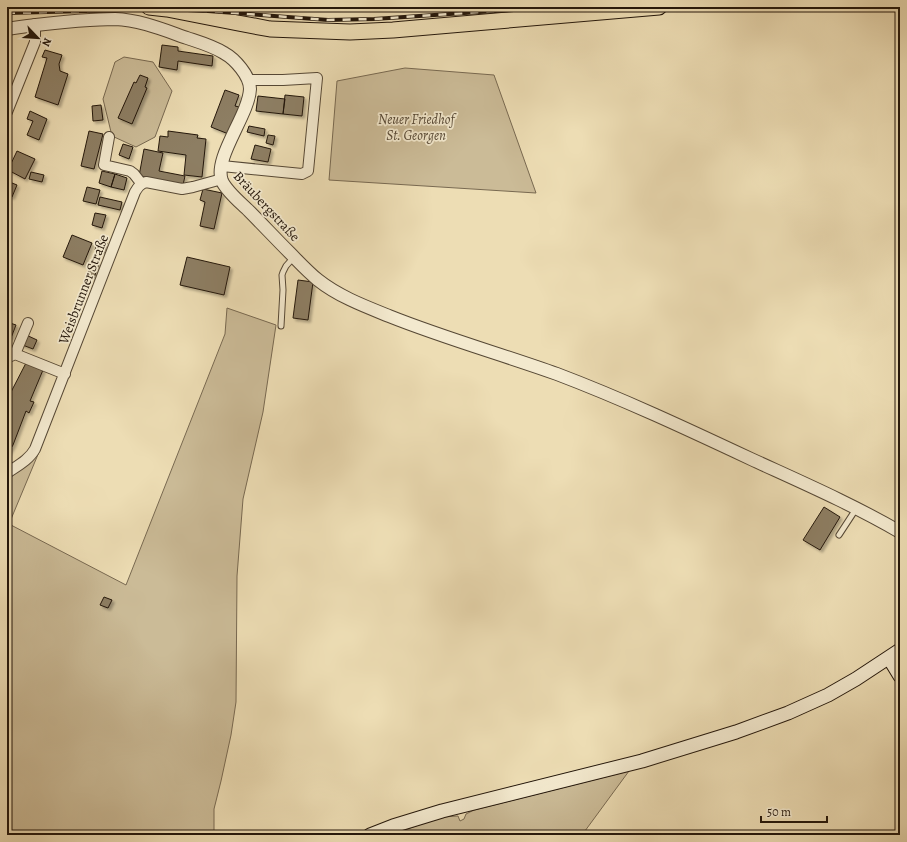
<svg xmlns="http://www.w3.org/2000/svg" width="907" height="842" viewBox="0 0 907 842" font-family="Alegreya,serif">
	<defs>
		<filter id="shadow"><feDropShadow dx="2.5" dy="2.5" stdDeviation="1" flood-color="#0004"/></filter>
	</defs>
	<rect width="100%" height="100%" fill="#edddb4"/>
	<filter id="stains"><feTurbulence type="fractalNoise" baseFrequency=".005" numOctaves="4"/><feColorMatrix values="0 0 0 0 .2 0 0 0 0 .09 0 0 0 0 .02 0 0 0 .5 -.17"/></filter>
	<radialGradient id="worn" r=".72"><stop offset=".6" stop-color="#630" stop-opacity="0"/><stop offset="1" stop-color="#630" stop-opacity=".3"/></radialGradient>
	<!-- green -->
	<path fill="#cbbb97" stroke="#786951" d="M124 57 153 62 172 91 155 137 136 147 112 136 103 99 115 62Z
		M405 68 494 75 536 193 329 180 337 81Z
		M227 308 276 325 263 412 243 499 237 576 236 702 231 735 221 781 214 809V835H7V476L39 452 9 524 126 585 225 334Z
		M629 771 582 835H390L442 817 458 816 460 821 464 819 466 814 474 810Z"/>
	<!-- building -->
	<path fill="#8d7e63" stroke="#24170b" filter="url(#shadow)" d="M162 45 178 47V51L213 56 212 66 178 61 177 70 159 67Z
		M45 50 62 55 59 64 60 71 68 74 58 105 35 97 47 58 42 57Z
		M140 75 148 78 145 87 147 88 132 124 118 118 134 82 136 83Z
		M225 90 239 95 235 106 239 107 234 120 231 135 211 127Z
		M285 95 304 97 302 116 283 114Z
		M258 96 285 99 283 114 256 111Z
		M101 105 103 120 93 121 92 106Z
		M30 111 47 119 39 140 27 135 33 121 27 119Z
		M249 126 265 129 264 136 247 132Z
		M89 131 103 134 94 169 81 166Z
		M168 131 198 135 197 138 206 139 202 177 184 175 186 155 158 151 160 136 168 137Z
		M268 135 275 136 273 145 266 143Z
		M123 144 133 147 129 159 119 155Z
		M255 145 271 149 268 162 251 159Z
		M144 149 163 153 159 171 185 176 183 185 139 176Z
		M17 151 35 159 25 179 8 170Z
		M102 171 115 174 111 187 99 183Z
		M31 172 44 175 42 182 29 179Z
		M115 174 127 178 124 190 111 187Z
		M7 181 17 185 12 197 7 195Z
		M87 187 100 190 96 204 83 201Z
		M203 189 222 193 214 229 200 226 205 202 200 200Z
		M100 197 122 202 120 210 98 205Z
		M95 213 106 215 102 228 92 225Z
		M72 235 92 243 83 265 63 257Z
		M98 240 107 243 104 253 95 250Z
		M187 257 230 267 224 295 180 285Z
		M92 260 99 263 94 278 87 276Z
		M298 280 313 282 308 320 293 318Z
		M7 322 16 325 11 338 7 336Z
		M24 334 37 340 33 349 20 344Z
		M26 363 43 370 30 401 34 402 29 413 26 411 13 445 7 455V407L9 403 7 402V390L11 392Z
		M824 507 840 517 820 550 803 540Z
		M104 597 112 600 108 608 100 605Z"/>
	<g fill="none" stroke-linecap="round" stroke-linejoin="round">
		<defs>
			<path id="service" d="M281 326 283 290 282 275 283 272 286 266 294 257
				M839 535 856 509"/>
			<path id="minor" d="M7 112 35 42V24
				M109 137 104 165 130 171 134 174 141 183
				M222 166 302 174 308 171 317 78 283 80H249
				M7 354 11 356 15 354 65 374
				M15 354 28 323
				M7 473C17 466 29 460 35 449L135 192C138 187 140 184 146 182L182 189 193 187 222 179"/>
			<path id="tertiary" d="M7 29C30 25 52 23 75 21 89 20 102 19 115 19 140 20 164 30 187 38 199 42 213 46 224 53 235 59 250 76 250 89 249 115 213 158 222 181 227 192 241 203 249 211 262 224 275 238 289 252 298 261 307 271 318 280 338 296 364 306 389 316 444 338 501 354 557 374 623 399 687 429 751 459 801 482 852 504 900 532"/>
			<path id="secondary" d="M889 658 900 676
				M370 835 393 826 442 811 642 761 736 732 788 713 828 695 856 679 900 650"/>
			<path id="primary" d="M149 7 167 9 238 23 270 29 350 32 393 30 659 7"/>
		</defs>
		<!-- service casing -->
		<use href="#service" stroke="#564835" stroke-width="7"/>
		<!-- minor casing -->
		<use href="#minor" stroke="#564835" stroke-width="12"/>
		<!-- tertiary casing -->
		<use href="#tertiary" stroke="#564835" stroke-width="14"/>
		<!-- secondary casing -->
		<use href="#secondary" stroke="#24170b" stroke-width="15"/>
		<!-- primary casing -->
		<use href="#primary" stroke="#24170b" stroke-width="17"/>
		<!-- service -->
		<use href="#service" stroke="#f3e9ce" stroke-width="5"/>
		<!-- minor -->
		<use href="#minor" stroke="#f3e9ce" stroke-width="10"/>
		<!-- tertiary -->
		<use href="#tertiary" stroke="#f3e9ce" stroke-width="12"/>
		<!-- secondary -->
		<use href="#secondary" stroke="#f3e9ce" stroke-width="13"/>
		<!-- primary -->
		<use href="#primary" stroke="#edddb4" stroke-width="15"/>
		<defs>
			<path id="rail" d="M7 13 167 9 208 11 328 20 374 19 555 7"/>
		</defs>
		<!-- rail casing -->
		<use href="#rail" stroke="#24170b" stroke-width="4"/>
		<!-- rail -->
		<use href="#rail" stroke="#f3e9ce" stroke-width="2.5" stroke-dasharray="8" stroke-linecap="butt"/>
	</g>
	<g text-anchor="middle" stroke-width="3.5" stroke-linejoin="round" paint-order="stroke">
		<!-- park labels -->
		<g font-size="14" font-style="italic" fill="#564835" stroke="#f3e9ce">
			<text x="416" y="124">Neuer Friedhof<tspan x="416" dy="16">St. Georgen</tspan></text>
		</g>
		<!-- street labels -->
		<g font-size="14" fill="#24170b" stroke="#f3e9ce">
			<text transform="translate(267 206) rotate(47)" y="5">Bräubergstraße</text>
			<text transform="translate(83 289) rotate(-69)" y="5">Weisbrunner Straße</text>
		</g>
	</g>
	<!-- margin -->
	<rect width="907" height="842" fill="none" stroke="#edddb4" stroke-width="24"/>
	<rect x="8" y="8" width="891" height="826" fill="none" stroke="#24170b" stroke-width="2"/>
	<rect x="12" y="12" width="883" height="818" fill="none" stroke="#24170b"/>
	<!-- north arrow -->
	<g transform="translate(38 38) rotate(115)" stroke="#f3e9ce" stroke-width="3" paint-order="stroke">
	<path d="M0-3L7 15L0 10L-7 15Z" fill="#24170b"/>
	<text y="-6" font-size="11" font-weight="bold" text-anchor="middle" fill="#24170b">N</text>
	</g>
	<!-- scale -->
	<path d="M761 816v6h66v-6" fill="none" stroke="#24170b" stroke-width="2"/>
	<text x="767" y="816" font-size="12" fill="#24170b" stroke="#f3e9ce" stroke-width="3" paint-order="stroke">50 m</text>
	<rect width="100%" height="100%" filter="url(#stains)"/>
	<rect width="100%" height="100%" fill="url(#worn)"/>
</svg>
